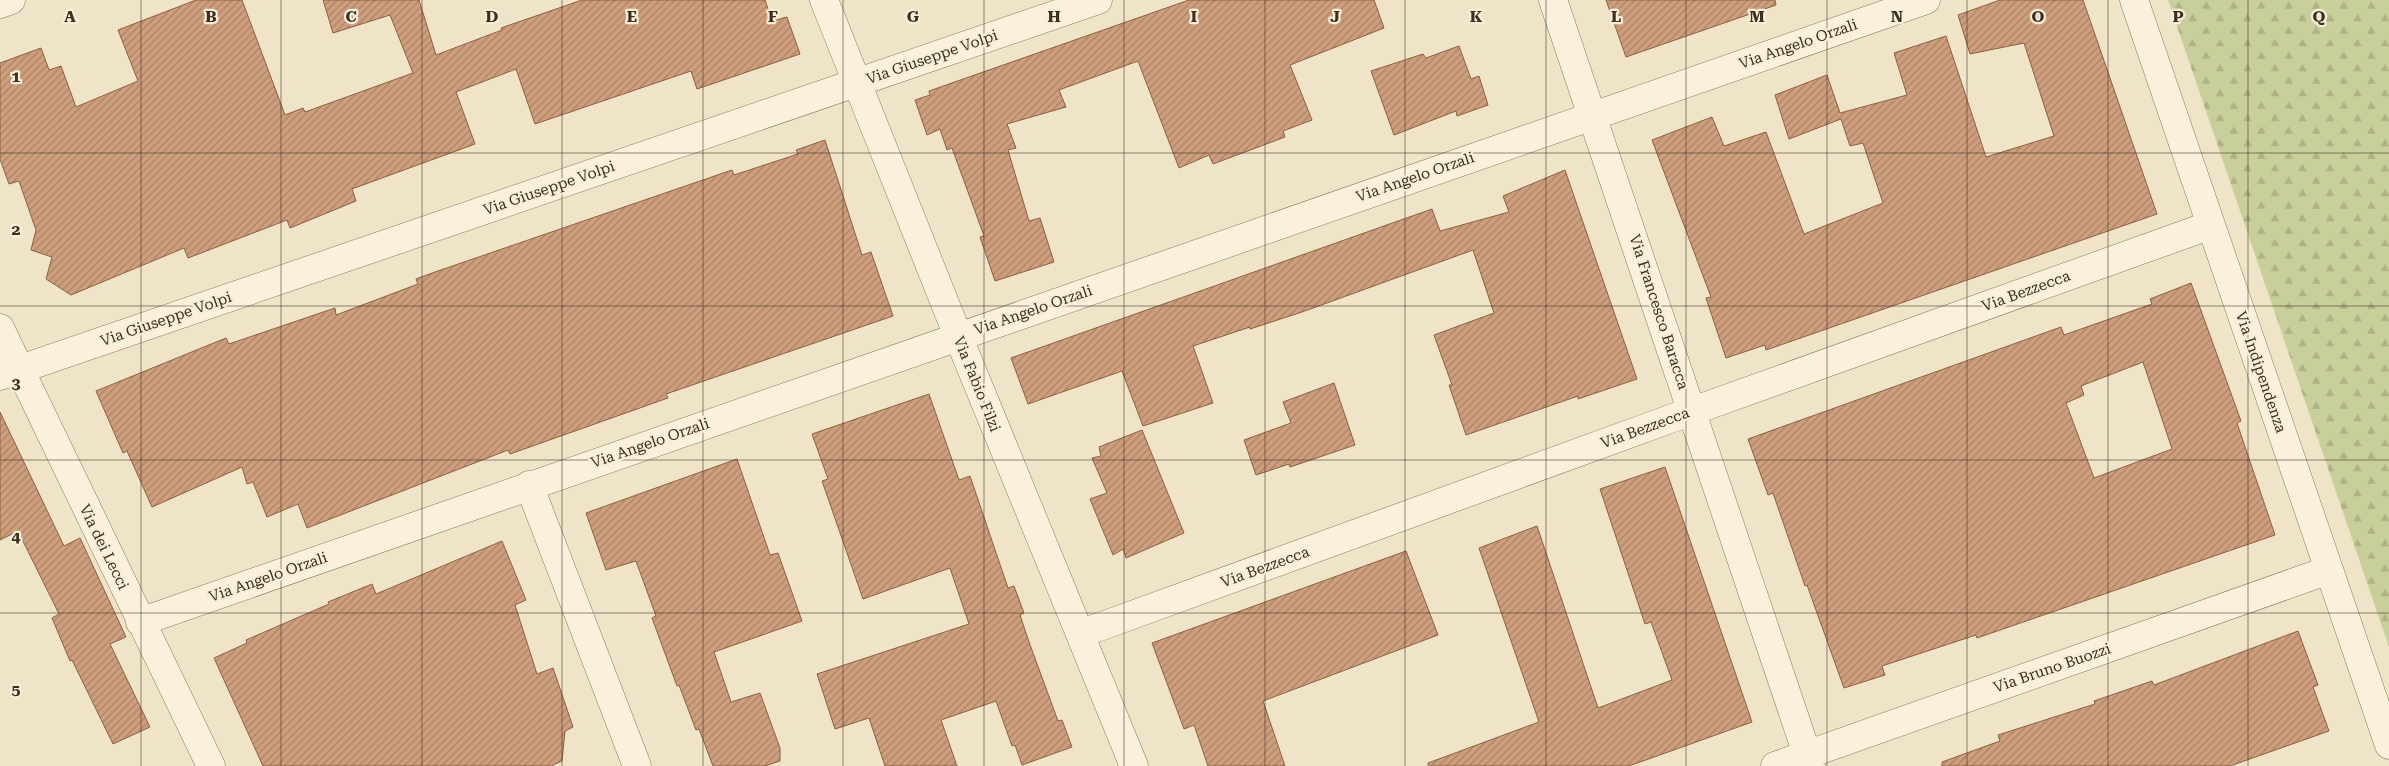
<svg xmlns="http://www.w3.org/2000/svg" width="2389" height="766" viewBox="0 0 2389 766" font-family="'Roboto Serif',serif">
	<defs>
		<pattern id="forest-firs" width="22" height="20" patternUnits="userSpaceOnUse" patternTransform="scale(1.25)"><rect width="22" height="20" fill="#c9cf9b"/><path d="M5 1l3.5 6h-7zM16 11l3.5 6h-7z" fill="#aeb285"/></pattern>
		<pattern id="building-hatch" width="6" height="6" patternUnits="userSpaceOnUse" patternTransform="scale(1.25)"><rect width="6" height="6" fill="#cf9f7d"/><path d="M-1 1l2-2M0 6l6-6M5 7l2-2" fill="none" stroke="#a98266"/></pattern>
	</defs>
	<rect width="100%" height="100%" fill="#f0e4c8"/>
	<!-- forest -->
	<path fill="url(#forest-firs)" d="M2168 0H2389V647Z"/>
	<!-- building -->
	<path fill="url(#building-hatch)" stroke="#8d5f41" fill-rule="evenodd" d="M196 0H242L285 115 303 108 305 112 413 73 390 15 333 33 323 0H419L436 55 502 30 501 28 582 0H765L772 21 787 17 800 54 697 89 691 71 535 124 516 69 456 92 475 144 352 189 356 201 290 228 287 220 188 258 184 248 71 295 46 279 52 257 31 250 36 230 19 181 9 184 0 159V63L41 48 49 70 61 66 76 107 138 81 118 30Z
		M1189 0H1374L1384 28 1290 65 1312 120 1283 131 1285 137 1213 164 1209 155 1179 168 1138 61 1059 90 1066 107 1007 124 1016 148 1008 150 1029 221 1040 218 1054 262 995 281 980 237 984 236 952 148 947 150 940 129 927 135 915 100 930 95 929 91Z
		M1606 0H1775L1776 5 1626 57Z
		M2000 0H2083L2157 214 1766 350 1765 345 1726 358 1706 298 1711 297 1652 140 1712 117 1724 146 1766 132 1804 234 1883 203 1863 143 1850 146 1841 119 1789 139 1775 95 1827 75 1840 113 1907 95 1894 53 1946 36 1986 157 2054 136 2024 43 1970 54 1958 15Z
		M1459 46 1471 79 1479 76 1488 105 1457 116 1456 111 1394 135 1371 71 1423 54 1426 58Z
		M825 140 862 255 871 252 893 316 666 394 668 398 510 454 508 450 307 528 298 504 267 517 253 482 247 484 242 467 152 507 127 451 123 453 96 391 226 338 229 344 335 308 336 315 418 284 416 279 435 272 732 170 734 175 798 154 796 150Z
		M1565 170 1637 379 1578 399V396L1466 435 1449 385H1452L1434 335 1494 313 1473 250 1302 312 1250 329V327L1193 346 1213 403 1143 426 1122 371 1028 404 1011 358 1432 209 1440 231 1509 212 1503 196Z
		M2191 283 2241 421 2237 423 2275 535 1977 638 1976 635 1882 666 1885 675 1844 688 1807 585 1805 586 1773 493 1768 495 1748 439 2061 327 2064 335 2152 304 2150 299ZM2143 362 2172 449 2094 478 2066 403 2084 395 2081 386Z
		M1334 383 1355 445 1290 467 1289 464 1256 475 1244 440 1291 423 1283 402Z
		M929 394 959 480 970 476 1008 588 1014 586 1024 613 1020 615 1029 642 1058 721 1062 720 1072 747 1022 765 1015 745 1012 746 996 701 941 720 957 766H885L869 718 835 729 817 674 969 624 950 568 863 599 822 481 828 479 812 434Z
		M0 412 64 546 80 538 126 637 110 644 150 727 113 744 72 660 70 661 52 618 59 614 18 531 0 540Z
		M1142 430 1184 533 1126 558 1123 549 1113 555 1090 499 1107 493 1092 458 1101 456 1099 447Z
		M737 459 770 555 778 553 802 621 714 652 731 702 760 693 780 748V761L765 766H713L699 729 696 730 679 685 677 686 652 618 656 616 636 561 606 570 586 513Z
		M1665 467 1752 722 1629 766H1428V763L1539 722 1479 548 1537 526 1598 708 1672 680 1651 622 1645 624 1600 489Z
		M502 541 526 600 515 605 537 674 553 668 573 727 565 731 562 761 551 766H263L214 658 247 643 246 640 329 604 328 602 372 584 376 594Z
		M1406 551 1438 635 1263 701 1285 766H1208L1194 725 1184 729 1152 643Z
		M2298 631 2318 685 2313 687 2329 731 2230 766H1942V762L2000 741 1998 735 2095 704 2094 701 2152 681 2154 685Z"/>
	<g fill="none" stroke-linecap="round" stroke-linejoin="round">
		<defs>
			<path id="street" d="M824 0 958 336 1134 766
				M1553 0 1811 766
				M2134 0 2389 745
				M0 4 11 0
				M0 328 211 766
				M0 376 1098 0
				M529 485 637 766
				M140 622 1926 0
				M1080 634 1670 419 2211 225
				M1775 766 2329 570"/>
		</defs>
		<!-- street casing -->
		<use href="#street" stroke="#8d765c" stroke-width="29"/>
		<!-- street -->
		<use href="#street" stroke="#faf1dc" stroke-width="28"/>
	</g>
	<!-- grid -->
	<path fill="none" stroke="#3d2e20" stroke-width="1" stroke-opacity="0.55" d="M141 0V766M281 0V766M422 0V766M562 0V766M703 0V766M843 0V766M984 0V766M1124 0V766M1265 0V766M1405 0V766M1546 0V766M1686 0V766M1827 0V766M1967 0V766M2108 0V766M2248 0V766M0 153H2389M0 306H2389M0 460H2389M0 613H2389"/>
	<g text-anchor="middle" stroke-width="4.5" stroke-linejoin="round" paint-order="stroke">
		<!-- street labels -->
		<g font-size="15" fill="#3d2e20" stroke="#f7eed8">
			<text transform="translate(1798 44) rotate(-19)" y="5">Via Angelo Orzali</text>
			<text transform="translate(932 57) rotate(-19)" y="5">Via Giuseppe Volpi</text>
			<text transform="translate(1415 177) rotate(-19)" y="5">Via Angelo Orzali</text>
			<text transform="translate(549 188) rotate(-19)" y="5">Via Giuseppe Volpi</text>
			<text transform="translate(2026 291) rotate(-20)" y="5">Via Bezzecca</text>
			<text transform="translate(1033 310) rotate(-19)" y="5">Via Angelo Orzali</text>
			<text transform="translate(1659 312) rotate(72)" y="5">Via Francesco Baracca</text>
			<text transform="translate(166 319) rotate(-19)" y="5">Via Giuseppe Volpi</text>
			<text transform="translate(2261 372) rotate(71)" y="5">Via Indipendenza</text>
			<text transform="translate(977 384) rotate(68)" y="5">Via Fabio Filzi</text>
			<text transform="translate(1645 428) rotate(-20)" y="5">Via Bezzecca</text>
			<text transform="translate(650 443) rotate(-19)" y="5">Via Angelo Orzali</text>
			<text transform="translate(104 547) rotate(64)" y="5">Via dei Lecci</text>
			<text transform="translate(1265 567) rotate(-20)" y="5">Via Bezzecca</text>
			<text transform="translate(268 577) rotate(-19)" y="5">Via Angelo Orzali</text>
			<text transform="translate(2052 668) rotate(-19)" y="5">Via Bruno Buozzi</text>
		</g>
	</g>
	<g font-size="16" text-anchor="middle" font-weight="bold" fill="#3d2e20" stroke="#f7eed8" stroke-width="4.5" stroke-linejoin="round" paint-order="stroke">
		<text x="70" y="22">A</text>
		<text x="211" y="22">B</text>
		<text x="351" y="22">C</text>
		<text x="492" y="22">D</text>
		<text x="632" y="22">E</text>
		<text x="773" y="22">F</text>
		<text x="913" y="22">G</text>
		<text x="1054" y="22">H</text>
		<text x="1194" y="22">I</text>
		<text x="1335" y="22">J</text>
		<text x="1476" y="22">K</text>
		<text x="1616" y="22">L</text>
		<text x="1757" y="22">M</text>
		<text x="1897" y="22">N</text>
		<text x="2038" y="22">O</text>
		<text x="2178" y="22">P</text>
		<text x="2319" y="22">Q</text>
		<text x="16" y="82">1</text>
		<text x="16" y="235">2</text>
		<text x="16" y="389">3</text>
		<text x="16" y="542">4</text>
		<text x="16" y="695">5</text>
	</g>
</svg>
